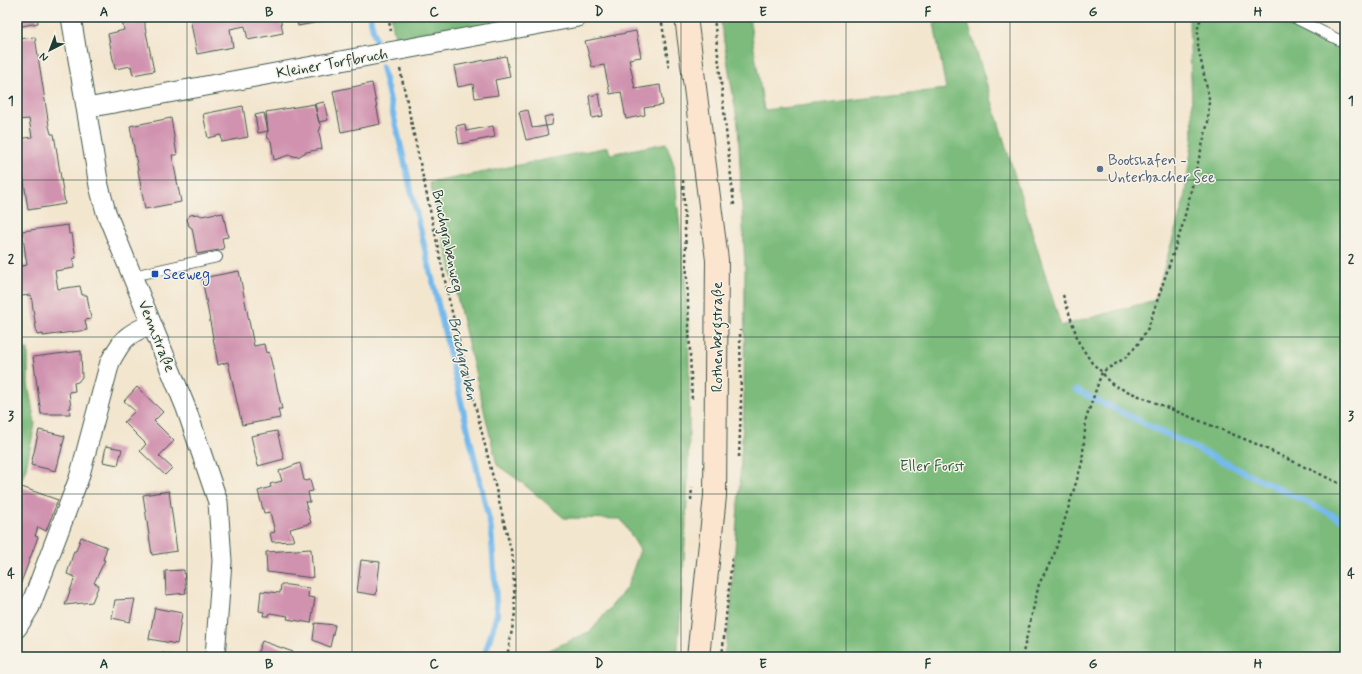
<svg xmlns="http://www.w3.org/2000/svg" width="1362" height="674" viewBox="0 0 1362 674" font-family="Mynerve,sans-serif">
	<rect width="100%" height="100%" fill="#f7f3e8"/>
	<filter id="ink" filterUnits="userSpaceOnUse"><feTurbulence type="fractalNoise" baseFrequency=".025" numOctaves="2"/><feDisplacementMap in="SourceGraphic" scale="8" xChannelSelector="R" yChannelSelector="G"/><feConvolveMatrix kernelMatrix="1 2 1 2 8 2 1 2 1" color-interpolation-filters="sRGB"/></filter>
	<filter id="wash" filterUnits="userSpaceOnUse"><feTurbulence type="fractalNoise" baseFrequency=".012" numOctaves="4" result="noise"/><feDisplacementMap in="SourceGraphic" scale="16" xChannelSelector="R" yChannelSelector="G"/><feGaussianBlur stdDeviation="0.9" result="paint"/><feColorMatrix in="noise" values="0 0 0 0 0 0 0 0 0 0 0 0 0 0 0 0 0 1.4 0 .05"/><feComposite in="paint" operator="in"/></filter>
	<g filter="url(#wash)">
		<rect width="100%" height="100%" fill="#f3e6cf"/>
		<!-- forest -->
		<path fill="#7bbb7b" stroke="#4d7c58" d="M391 17H531L397 47Z
			M720 17H749L764 110 946 89 933 17H966L1061 326 1155 300 1184 200 1193 137 1189 17H1280L1345 49V657H724L731 607 739 492 744 404 745 268 738 125Z
			M666 143 674 165C678 218 686 272 688 325 692 436 686 547 677 657H534L591 631 627 587 640 550 621 519 564 518 520 481 497 465 430 183 608 147 610 154Z
			M28 349V384L35 424 26 468 17 492V350Z"/>
		<g fill="none" stroke-linecap="round" stroke-linejoin="round">
			<!-- stream -->
			<path stroke="#75baec" stroke-width="6" d="M370 17 377 46
				M382 67 491 528 497 615 484 657
				M1076 390 1345 521"/>
		</g>
		<g id="blocks">
			<!-- building -->
			<path fill="#d092af" d="M17 17H37L38 23 17 27Z
				M145 17V27L154 71 133 75 131 66 115 69 108 34 124 30 122 21Z
				M280 17 283 33 248 40 245 26 230 29 233 47 197 54 190 18Z
				M296 17H333L334 19 298 26Z
				M636 31 641 57 629 59 635 89 660 85 663 105 644 108 645 115 626 119 621 92 610 94 604 65 592 67 585 41Z
				M35 37 49 126 51 134H54L65 204 28 210 18 139 32 137 29 119 17 120V39Z
				M506 56 510 77 495 80 498 95 475 98 473 84 458 87 454 66Z
				M372 83 380 124 341 132 333 91Z
				M599 94 603 116 592 118 589 96Z
				M324 102 328 120 319 122 321 126 319 132 322 149 306 152 298 157 289 155 274 160 271 141 266 136 268 131 258 133 255 115 264 113 268 131 266 112 314 104 319 122 315 104Z
				M243 106 248 137 222 142 221 135 208 138 203 114Z
				M528 110 532 128 546 126 548 135 526 140 519 112Z
				M553 115 552 125 546 126 544 117Z
				M171 118 177 155H172L181 202 145 209 130 126Z
				M465 124 466 131 493 126 495 137 459 144 456 126Z
				M216 213 217 214 223 213 228 237 222 238 224 249 197 254 192 228 189 226 187 219 190 215 198 214 202 216Z
				M68 225 69 234H72L76 258 73 259 74 268 55 271 58 289 80 286 82 295H87L91 319 85 320 87 330 43 336V334L37 335 31 295 21 296 17 271V267L27 265 22 231Z
				M239 271 254 346 264 344 266 353 269 352 282 409H278L280 418 242 425 228 362 218 365 202 278Z
				M81 351 82 377 78 382 74 383 75 391 69 392 71 408H69L70 414H41L33 357Z
				M137 387 163 412 154 421 174 441 159 456 172 468 165 475 140 451 146 444 124 422 135 411 124 401Z
				M39 430 65 436 56 471 31 465Z
				M277 431 284 459 258 466 251 436Z
				M106 446 122 449 118 465 103 462Z
				M300 463 304 480 305 481 310 480 313 491 308 492 310 502H305L311 523 290 529 294 541 272 542 270 533 275 532 270 512 264 513 258 491 271 487 270 484 282 481 279 471Z
				M19 486 58 500 46 531 38 527 35 536 38 537 17 593V491Z
				M169 491 177 551 152 555 143 495Z
				M81 537 107 547 103 560H105L94 583 99 585 92 602 65 605 75 577 67 574 74 551H76Z
				M311 549 313 578 267 572 266 552Z
				M361 560 380 562 376 595 357 592Z
				M184 570 186 593 166 595 165 571Z
				M281 584 309 588 308 597 315 598 311 623 287 619 288 616 270 613 269 616H263L264 612 259 611 261 591 280 593Z
				M135 599 130 622 112 618 115 600Z
				M155 608 182 613 177 644 149 639Z
				M315 623 335 625 330 647 313 640Z
				M262 641 293 652 292 657H256Z
				M162 653 177 656V657H161Z"/>
		</g>
	</g>
	<g filter="url(#ink)">
		<use href="#blocks" fill-opacity="0" stroke="#3f564b" stroke-width="1"/>
		<g fill="none" stroke-linecap="round" stroke-linejoin="round">
			<defs>
				<path id="service" d="M1293 17 1345 43
					M133 276 217 257"/>
				<path id="minor" d="M71 17 99 186 106 212 186 408 218 502 222 561 215 657
					M87 108 578 17
					M17 628 30 607 79 478 110 362C123 338 126 335 151 324"/>
				<path id="secondary" d="M686 17 717 260 715 496 698 657"/>
			</defs>
			<!-- service casing -->
			<use href="#service" stroke="#3f564b" stroke-width="12"/>
			<!-- minor casing -->
			<use href="#minor" stroke="#3f564b" stroke-width="21"/>
			<!-- secondary casing -->
			<use href="#secondary" stroke="#3f564b" stroke-width="24"/>
			<!-- path -->
			<path stroke="#3f564b" stroke-width="2.5" stroke-dasharray="3 3" stroke-linecap="butt" d="M388 17 391 31
				M661 17 669 68
				M714 17 734 205
				M1340 23 1345 20
				M400 69 450 304 513 558 515 613 507 657
				M683 180 692 401
				M1063 295 1079 343 1092 363 1102 372 1109 382 1117 387 1254 443 1345 486
				M739 457 741 405 740 330
				M691 500 692 487
				M722 657 732 558
				M1022 657 1039 584 1054 555 1082 463 1086 419 1102 372 1125 358 1138 344 1148 328 1182 227 1208 122 1209 98 1198 47V27L1201 17"/>
			<!-- service -->
			<use href="#service" stroke="#fff" stroke-width="10"/>
			<!-- minor -->
			<use href="#minor" stroke="#fff" stroke-width="19"/>
			<!-- secondary -->
			<use href="#secondary" stroke="#fce5cf" stroke-width="22"/>
		</g>
	</g>
	<!-- grid -->
	<path fill="none" stroke="#1f3d34" stroke-width="1" stroke-opacity="0.55" d="M187 17V657M352 17V657M516 17V657M681 17V657M846 17V657M1010 17V657M1175 17V657M17 180H1345M17 337H1345M17 494H1345"/>
	<!-- markers -->
	<circle fill="#5c6f8a" stroke="#f7f3e8" stroke-width="1.5" cx="1100" cy="169" r="4"/>
	<rect fill="#1a4fb4" stroke="#f7f3e8" stroke-width="1.5" x="151" y="270" width="8" height="8" rx="2"/>
	<g text-anchor="middle" stroke-width="3" stroke-linejoin="round" paint-order="stroke">
		<!-- street labels -->
		<g font-size="15" fill="#1f3d34" stroke="#f7f3e8">
			<text transform="translate(332 63) rotate(-10)" y="5">Kleiner Torfbruch</text>
			<text transform="translate(448 241) rotate(78)" y="5">Bruchgrabenweg</text>
			<text transform="translate(157 336) rotate(68)" y="5">Vennstraße</text>
			<text transform="translate(717 337) rotate(-90)" y="5">Rothenbergstraße</text>
		</g>
		<!-- service labels -->
		<g font-size="15" fill="#4e5e75" stroke="#f7f3e8" text-anchor="start">
			<text x="1108" y="165">Bootshafen -<tspan x="1108" dy="17">Unterbacher See</tspan></text>
		</g>
		<!-- transit labels -->
		<g font-size="15" fill="#164399" stroke="#f7f3e8" text-anchor="start">
			<text x="163" y="279">Seeweg</text>
		</g>
		<!-- park labels -->
		<g font-size="15" fill="#385d47" stroke="#f7f3e8">
			<text x="932" y="471">Eller Forst</text>
		</g>
		<!-- water labels -->
		<g font-size="16" font-style="italic" fill="#345c62" stroke="#f7f3e8">
			<text transform="translate(464 358) rotate(77)" y="6">Bruchgraben</text>
		</g>
	</g>
	<!-- margin -->
	<rect width="1362" height="674" fill="none" stroke="#f7f3e8" stroke-width="44"/>
	<!-- north arrow -->
	<g transform="translate(50 50) rotate(222)" stroke="#f7f3e8" stroke-width="3" paint-order="stroke">
	<path d="M0-3L7 15L0 10L-7 15Z" fill="#1f3d34"/>
	<text y="-6" font-size="11" font-weight="bold" text-anchor="middle" fill="#1f3d34">N</text>
	</g>
	<rect x="22" y="22" width="1318" height="630" fill="none" stroke="#1f3d34" stroke-width="1.5"/>
	<g font-size="13" text-anchor="middle" font-weight="bold" fill="#1f3d34">
		<text x="104" y="16">A</text>
		<text x="269" y="16">B</text>
		<text x="434" y="16">C</text>
		<text x="599" y="16">D</text>
		<text x="763" y="16">E</text>
		<text x="928" y="16">F</text>
		<text x="1093" y="16">G</text>
		<text x="1258" y="16">H</text>
		<text x="11" y="105">1</text>
		<text x="1351" y="105">1</text>
		<text x="11" y="263">2</text>
		<text x="1351" y="263">2</text>
		<text x="11" y="420">3</text>
		<text x="1351" y="420">3</text>
		<text x="11" y="578">4</text>
		<text x="1351" y="578">4</text>
		<text x="104" y="668">A</text>
		<text x="269" y="668">B</text>
		<text x="434" y="668">C</text>
		<text x="599" y="668">D</text>
		<text x="763" y="668">E</text>
		<text x="928" y="668">F</text>
		<text x="1093" y="668">G</text>
		<text x="1258" y="668">H</text>
	</g>
</svg>
